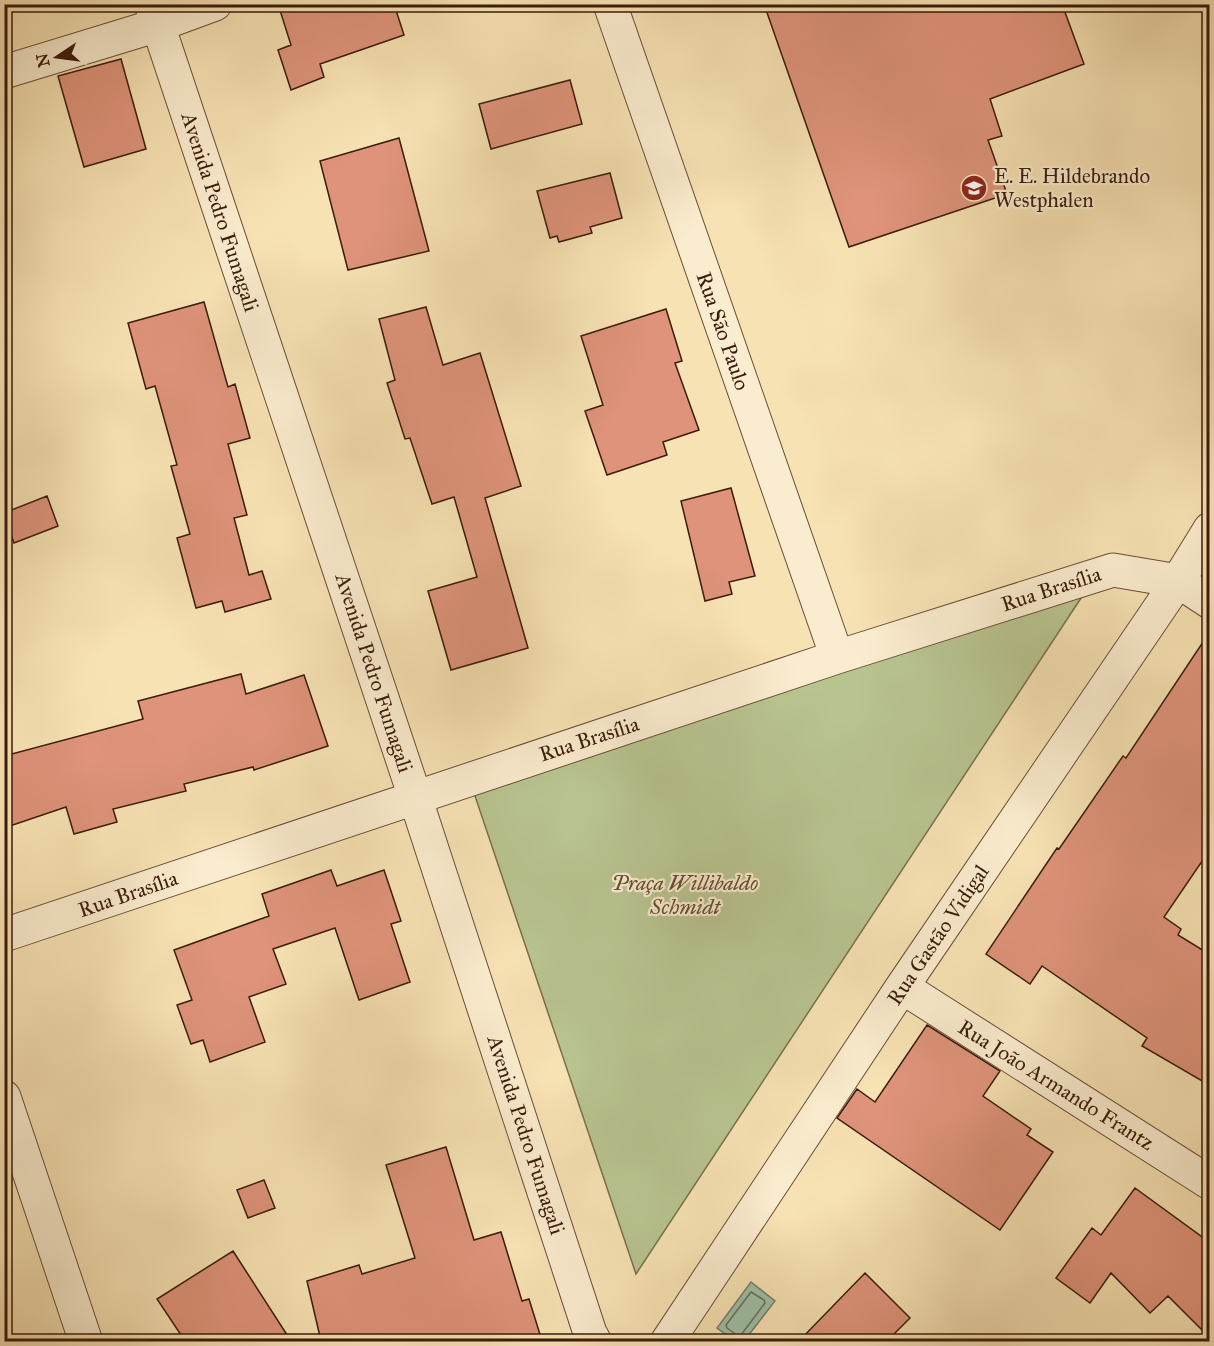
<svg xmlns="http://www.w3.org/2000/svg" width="1214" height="1346" viewBox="0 0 1214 1346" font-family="'IM FELL Great Primer',serif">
	<rect width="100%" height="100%" fill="#f7e2b3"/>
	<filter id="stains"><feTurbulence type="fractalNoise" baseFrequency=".00333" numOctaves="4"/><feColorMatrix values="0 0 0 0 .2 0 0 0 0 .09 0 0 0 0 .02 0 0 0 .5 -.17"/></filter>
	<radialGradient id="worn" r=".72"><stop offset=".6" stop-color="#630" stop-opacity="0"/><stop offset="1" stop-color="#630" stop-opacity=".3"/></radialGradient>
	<!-- green -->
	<path fill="#b8c490" stroke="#79704e" stroke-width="1.5" d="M1085 592 636 1274 472 787Z"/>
	<!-- water -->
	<path fill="#9ebfa6" stroke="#767d68" stroke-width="1.5" d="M751 1282 775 1301 744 1341H735L717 1328Z"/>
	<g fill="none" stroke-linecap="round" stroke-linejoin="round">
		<!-- shore -->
		<path stroke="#6c6d59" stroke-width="1.5" d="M751 1292 764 1300 765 1303 741 1335 738 1336 727 1328 726 1325Z"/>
	</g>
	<!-- building -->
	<path fill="#de937a" stroke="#3a1b0c" stroke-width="1.5" d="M278 4H394L404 35 320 64 324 77 291 90 278 50 291 45Z
		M764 4H1062L1084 64 990 99 1002 136 988 140 1007 194 849 247Z
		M121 59 146 149 84 167 58 76Z
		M570 80 582 124 491 149 479 104Z
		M399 138 429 251 348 270 320 161Z
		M610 173 622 218 590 227 592 233 559 242 557 236 550 238 537 191Z
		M204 302 228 387 235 384 250 438 228 444 247 515 234 518 249 575 262 571 271 599 225 612 222 601 196 608 177 538 190 534 171 466 177 465 155 386 146 389 128 323Z
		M426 307 443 365 480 353 521 486 485 498 528 648 451 670 428 591 477 577 454 497 432 504 410 438 405 439 387 383 395 380 379 319Z
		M666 309 682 361 675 363 699 430 663 442 667 455 607 475 585 411 603 405 581 336Z
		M731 488 755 576 729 582 732 594 705 601 681 501Z
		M47 496 58 526 14 543 4 513Z
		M1209 633V851L1164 917 1181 929 1178 935 1209 954V1085L1142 1046 1147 1038 1042 966 1030 984 986 954 1057 848 1059 849 1123 756 1126 758Z
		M241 674 246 694 304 675 328 746 254 770 253 767 184 784 186 791 113 809 117 822 74 834 66 807 4 828V756L143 719 138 701Z
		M331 870 337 886 384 870 401 921 391 924 410 982 359 1000 335 928 273 949 286 984 249 997 265 1042 210 1062 203 1040 191 1044 177 1005 192 1000 174 950 269 916 262 894Z
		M927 1025 1000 1071 983 1096 1031 1129 1027 1135 1053 1152 1000 1230 837 1118 857 1089 875 1102Z
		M446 1147 474 1240 501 1232 522 1301 529 1299 542 1341H321L307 1281 359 1265 362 1274 415 1258 386 1165Z
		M264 1180 275 1208 248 1218 237 1190Z
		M1135 1188 1209 1242V1337L1168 1296 1150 1313 1111 1273 1090 1303 1056 1278 1092 1228 1101 1235Z
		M233 1251 291 1341H185L157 1299Z
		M865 1273 910 1318 887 1341H799Z"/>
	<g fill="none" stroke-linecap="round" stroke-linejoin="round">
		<defs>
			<path id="street" d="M151 4 415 797 590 1333 595 1342
				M610 4 837 657
				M4 72 158 25 215 4
				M4 935 837 657 1113 570 1178 581 1210 602
				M902 987 1210 1183
				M4 1097 86 1342
				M667 1342 902 987 1178 581 1210 529"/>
		</defs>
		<!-- street casing -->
		<use href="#street" stroke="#694d36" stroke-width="35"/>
		<!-- street -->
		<use href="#street" stroke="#faecce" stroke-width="33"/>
	</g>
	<!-- icons -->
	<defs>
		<symbol id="school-disc" viewBox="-11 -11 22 22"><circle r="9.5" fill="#8f2418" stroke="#faecce"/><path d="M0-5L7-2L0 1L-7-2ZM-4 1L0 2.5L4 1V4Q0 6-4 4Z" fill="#fff"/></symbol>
	</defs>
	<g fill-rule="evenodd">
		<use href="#school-disc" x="959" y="173" width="30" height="30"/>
	</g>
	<g text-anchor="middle" stroke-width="4.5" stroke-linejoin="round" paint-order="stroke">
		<!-- poi labels -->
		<g font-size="21" fill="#3a1b0c" stroke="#faecce" text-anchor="start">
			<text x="994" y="183">E. E. Hildebrando<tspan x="994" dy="24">Westphalen</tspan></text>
		</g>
		<!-- street labels -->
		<g font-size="21" fill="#3a1b0c" stroke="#faecce">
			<text transform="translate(220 212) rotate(72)" y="7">Avenida Pedro Fumagali</text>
			<text transform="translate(723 331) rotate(71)" y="7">Rua São Paulo</text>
			<text transform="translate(1051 589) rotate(-18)" y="7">Rua Brasília</text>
			<text transform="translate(374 673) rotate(72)" y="7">Avenida Pedro Fumagali</text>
			<text transform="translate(589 739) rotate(-18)" y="7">Rua Brasília</text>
			<text transform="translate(128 894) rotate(-19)" y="7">Rua Brasília</text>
			<text transform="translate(938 935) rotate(-56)" y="7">Rua Gastão Vidigal</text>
			<text transform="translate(1056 1085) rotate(32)" y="7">Rua João Armando Frantz</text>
			<text transform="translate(526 1135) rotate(72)" y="7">Avenida Pedro Fumagali</text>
		</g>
		<!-- park labels -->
		<g font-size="21" font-style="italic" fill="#604e34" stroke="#faecce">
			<text x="685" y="890">Praça Willibaldo<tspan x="685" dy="24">Schmidt</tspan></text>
		</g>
	</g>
	<!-- margin -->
	<rect width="1214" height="1346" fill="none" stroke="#f7e2b3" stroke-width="24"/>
	<rect x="6" y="6" width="1202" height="1334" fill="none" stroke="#3a1b0c" stroke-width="3"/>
	<rect x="12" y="12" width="1190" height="1322" fill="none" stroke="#3a1b0c" stroke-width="1.5"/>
	<!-- north arrow -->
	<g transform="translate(57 57) rotate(257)" stroke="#faecce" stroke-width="4.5" paint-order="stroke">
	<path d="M0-4.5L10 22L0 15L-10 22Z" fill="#3a1b0c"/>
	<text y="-9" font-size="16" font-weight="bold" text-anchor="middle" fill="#3a1b0c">N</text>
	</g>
	<rect width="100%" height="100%" filter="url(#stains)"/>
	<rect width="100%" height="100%" fill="url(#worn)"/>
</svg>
